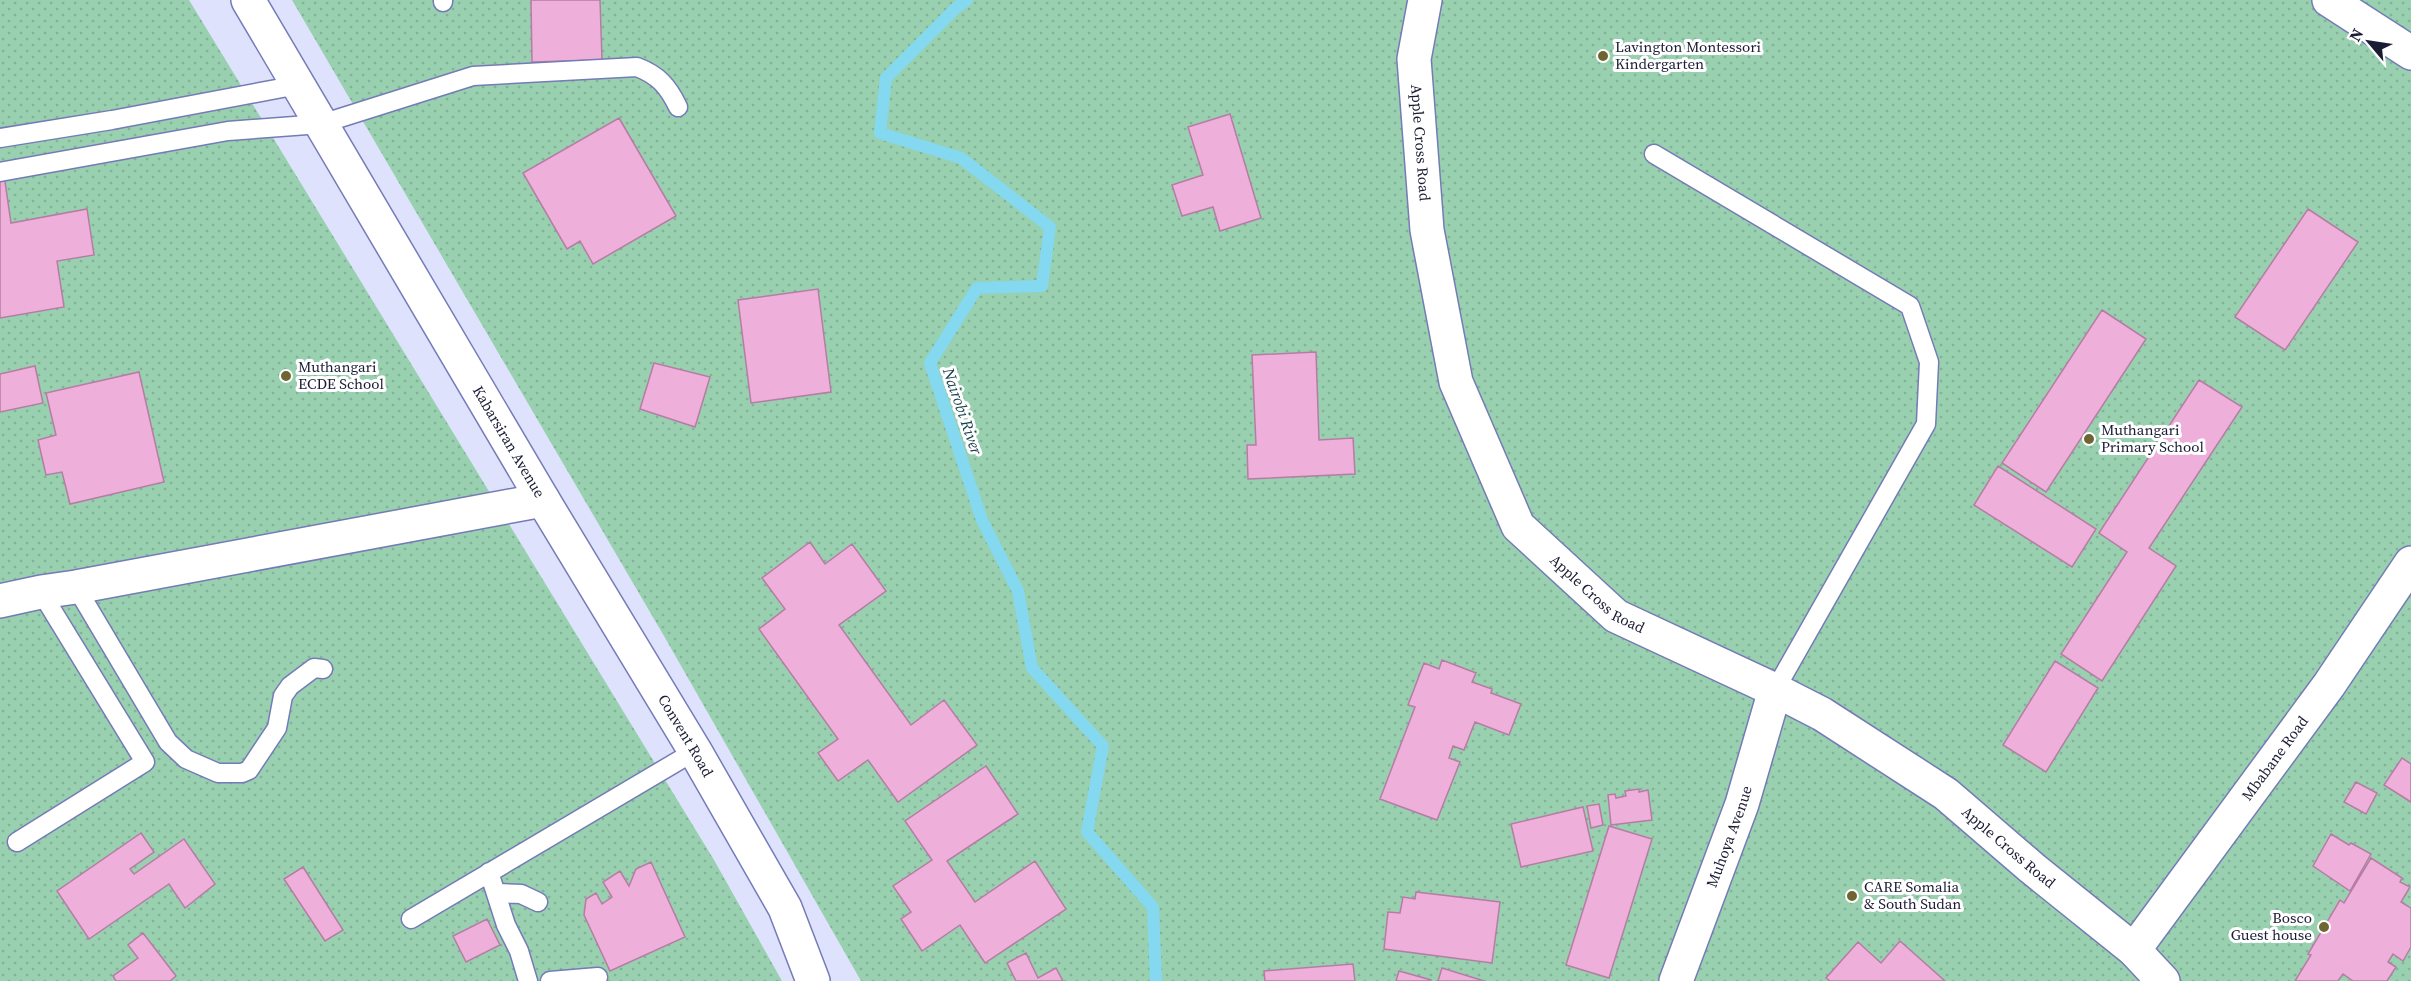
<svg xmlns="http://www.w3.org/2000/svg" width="2411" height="981" viewBox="0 0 2411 981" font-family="'Source Serif 4',serif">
	<defs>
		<pattern id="park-dots" width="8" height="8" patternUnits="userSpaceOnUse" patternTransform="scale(1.5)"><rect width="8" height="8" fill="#98d0b0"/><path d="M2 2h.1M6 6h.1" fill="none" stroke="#82b298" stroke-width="1.8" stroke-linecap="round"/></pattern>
	</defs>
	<rect width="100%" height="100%" fill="#dee2fc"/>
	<!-- park -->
	<path fill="url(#park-dots)" d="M0 0H189L714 860 782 981H0Z
		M292 0H2411V981H861L664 636Z"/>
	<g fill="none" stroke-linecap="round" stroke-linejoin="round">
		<!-- stream -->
		<path stroke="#84d8f0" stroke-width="12" d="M967 0 956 8 886 78 880 133 961 158 1050 227 1042 286 977 288 930 363 982 520 1018 591 1032 668 1103 746 1087 832 1153 907 1156 981"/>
	</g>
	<!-- building -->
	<path fill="#eeb0da" stroke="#b67ca4" stroke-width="1.5" d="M531 0H600L602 60 532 62Z
		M1230 114 1261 218 1220 231 1213 207 1182 216 1172 185 1203 175 1188 127Z
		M619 118 676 216 593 264 580 241 567 249 523 173Z
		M4 175 11 223 87 209 94 255 57 261 64 307 0 318V176Z
		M2308 209 2358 242 2285 350 2235 317Z
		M818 289 831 392 751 403 738 300Z
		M2102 310 2146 339 2046 492 2002 463Z
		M1316 352 1319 440 1353 438 1355 474 1248 479 1247 445H1256L1252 355Z
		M654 363 710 377 695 427 640 409Z
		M35 366 43 403 0 412V374Z
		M139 372 164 482 70 504 62 472 46 475 38 440 56 435 46 393Z
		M2199 380 2242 407 2149 548 2176 566 2102 681 2061 654 2127 552 2099 533Z
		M1998 466 2096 529 2072 567 1974 505Z
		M810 542 825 564 852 544 886 591 839 625 911 725 944 700 977 745 898 802 868 760 838 781 818 753 838 739 759 629 785 609 762 578Z
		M1442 660 1476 673 1472 682 1492 689 1491 693 1521 704 1509 735 1475 722 1464 750 1453 746 1449 758 1460 762 1437 820 1380 799 1415 707 1408 705 1424 663 1439 669Z
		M2055 661 2098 688 2046 772 2003 745Z
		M2402 758 2411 764V802L2384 785Z
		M986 766 1018 814 947 861 975 902 1035 861 1066 909 985 963 960 925 922 951 901 919 911 912 893 886 932 860 905 821Z
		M2356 782 2377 793 2366 814 2344 802Z
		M1639 789V792L1648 790 1652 820 1611 825 1608 795 1615 794 1616 798 1626 796 1625 791Z
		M1599 804 1603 825 1591 828 1587 806Z
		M1583 807 1593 851 1521 867 1511 824Z
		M1609 826 1652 839 1609 978 1566 965Z
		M141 833 154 852 130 869 134 874 184 839 215 884 185 908 169 884 89 939 57 891Z
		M2331 834 2349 845 2351 843 2371 854 2350 891 2313 866Z
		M2371 858 2402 878 2400 882 2410 887 2401 902 2411 908V947L2403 961 2393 954 2388 962 2396 967 2387 981H2353L2343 974 2338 981H2295L2311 955 2308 954 2340 900 2344 903Z
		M651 862 685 937 610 971 584 915 586 899 596 893 602 904 612 897 603 882 620 871 629 886 636 869Z
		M303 867 343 930 325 941 284 879Z
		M1416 892 1500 902 1492 963 1384 949 1388 912 1400 913 1403 897 1415 899Z
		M487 919 500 945 466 962 453 936Z
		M143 933 176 976 170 981H116L113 976 138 958 128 945Z
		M1900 941 1945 981H1830L1826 978 1858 942 1881 963Z
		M1026 953 1038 978 1056 968 1063 981H1016L1007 963Z
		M1353 964 1355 981H1265L1264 971Z
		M1442 968 1484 981H1438Z
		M1399 971 1431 980 1430 981H1396Z"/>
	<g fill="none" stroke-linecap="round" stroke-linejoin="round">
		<defs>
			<path id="lane" d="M443 0V2
				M0 138 112 120 298 85
				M1654 154 1910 306 1929 362 1926 424 1775 690
				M0 172 228 131 321 124 473 76 637 67C658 75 668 86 678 107
				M76 587 168 742 186 759 218 773H242L249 770 277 728 283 696 290 686 314 668 323 669
				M17 842 145 762 41 592
				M489 872 506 925 519 951 528 981
				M497 893 521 894 538 902
				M411 919 695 751
				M550 981 598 977"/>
			<g id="street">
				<path id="s1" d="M248 0 543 500 695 751 785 908 813 981"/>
				<path id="s2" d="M1425 0 1414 59 1427 230 1456 382 1518 526 1616 616 1775 690 1822 714 1946 794 2032 868 2134 950 2163 981"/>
				<path d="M2329 0 2411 53"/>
				<path d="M0 601 41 592 76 587 543 500"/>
				<path id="s3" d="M2134 950 2329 685 2411 563"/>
				<path id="s4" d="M1676 981 1742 804 1775 690"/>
			</g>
		</defs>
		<!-- lane casing -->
		<use href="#lane" stroke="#757bb6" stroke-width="21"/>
		<!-- street casing -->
		<use href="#street" stroke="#757bb6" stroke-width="36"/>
		<!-- lane -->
		<use href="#lane" stroke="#fff" stroke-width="18"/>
		<!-- street -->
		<use href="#street" stroke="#fff" stroke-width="33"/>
	</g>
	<!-- markers -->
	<g fill="#6f6532" stroke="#fff" stroke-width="2">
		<circle cx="1603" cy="56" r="6"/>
		<circle cx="286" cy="376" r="6"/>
		<circle cx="2089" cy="439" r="6"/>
		<circle cx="1852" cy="896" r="6"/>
		<circle cx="2324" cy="927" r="6"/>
	</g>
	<g text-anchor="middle" stroke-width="6" stroke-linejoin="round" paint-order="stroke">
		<!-- poi labels -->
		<g font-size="15" fill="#1a1c33" stroke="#fff" text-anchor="start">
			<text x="1615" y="52">Lavington Montessori<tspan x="1615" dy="17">Kindergarten</tspan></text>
			<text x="298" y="372">Muthangari<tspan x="298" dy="17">ECDE School</tspan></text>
			<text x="2101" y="435">Muthangari<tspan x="2101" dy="17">Primary School</tspan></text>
			<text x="1864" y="892">CARE Somalia<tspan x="1864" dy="17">&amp; South Sudan</tspan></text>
			<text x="2312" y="923" text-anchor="end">Bosco<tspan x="2312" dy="17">Guest house</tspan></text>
		</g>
		<!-- street labels -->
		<g font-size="15" fill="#1a1c33" stroke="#fff">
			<text dy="5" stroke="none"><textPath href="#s2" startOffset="144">Apple Cross Road</textPath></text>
			<text dy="5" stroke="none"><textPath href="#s1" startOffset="513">Kabarsiran Avenue</textPath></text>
			<text dy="5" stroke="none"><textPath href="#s2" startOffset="648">Apple Cross Road</textPath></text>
			<text dy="5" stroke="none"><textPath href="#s1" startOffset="856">Convent Road</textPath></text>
			<text dy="5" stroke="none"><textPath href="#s3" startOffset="238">Mbabane Road</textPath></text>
			<text dy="5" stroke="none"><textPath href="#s4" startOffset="154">Muhoya Avenue</textPath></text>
			<text dy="5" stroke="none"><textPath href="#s2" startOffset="1134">Apple Cross Road</textPath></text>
		</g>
		<!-- water labels -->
		<g font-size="16" font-style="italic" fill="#1b424d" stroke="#fff">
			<text transform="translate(963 411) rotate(71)" y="6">Nairobi River</text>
		</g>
	</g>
	<!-- north arrow -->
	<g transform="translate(2369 42) rotate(299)" stroke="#ffffff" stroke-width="4.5" paint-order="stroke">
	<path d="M0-4.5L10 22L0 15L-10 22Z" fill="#1a1c33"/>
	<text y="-9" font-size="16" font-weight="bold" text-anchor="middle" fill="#1a1c33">N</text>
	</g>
</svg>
